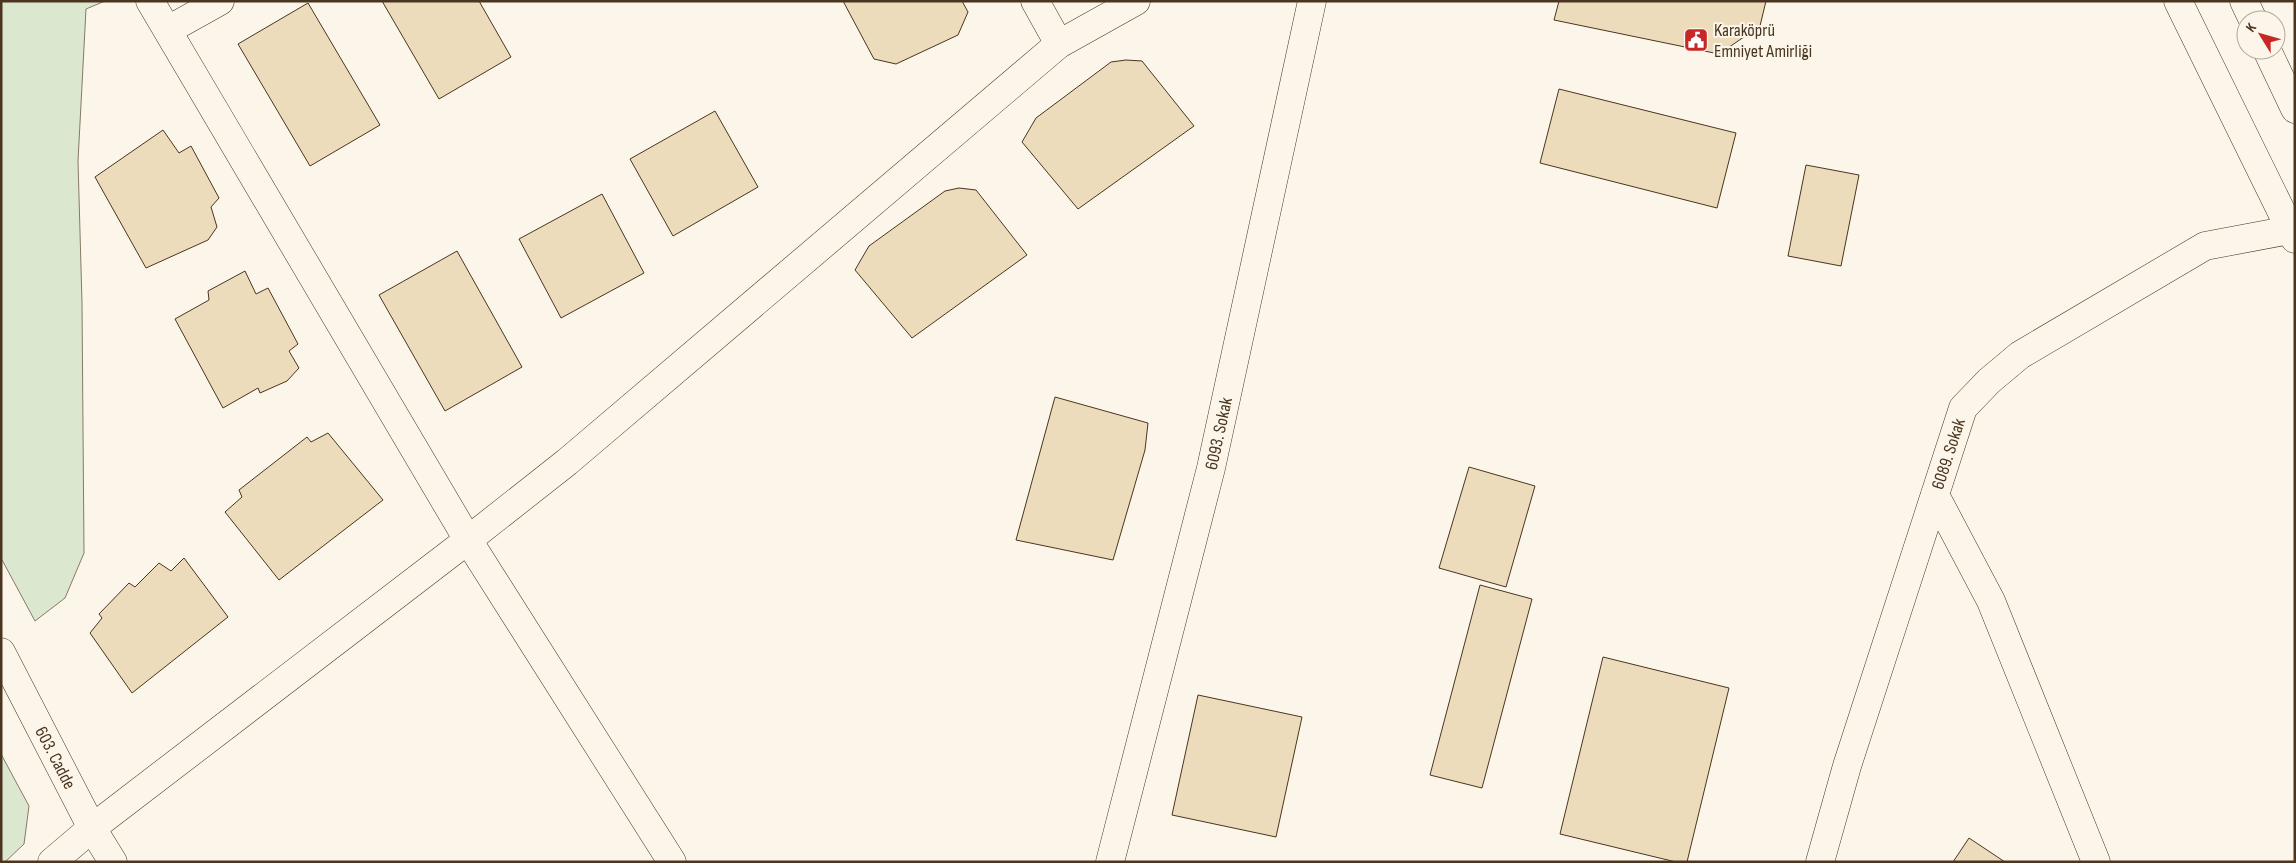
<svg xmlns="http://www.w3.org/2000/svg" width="2296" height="863" viewBox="0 0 2296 863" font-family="'Sofia Sans Condensed',sans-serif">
	<rect width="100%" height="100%" fill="#fbf6e9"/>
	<!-- green -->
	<path fill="#dce7d0" stroke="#887966" d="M1 1H105L86 9 78 161 82 303 84 553 65 598 35 621 1 558Z
		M1 754 29 806 24 844 5 862H1Z"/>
	<!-- building -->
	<path fill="#ecdcbc" stroke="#4a3520" d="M382 1H479L511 57 439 99Z
		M843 1H962L968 12 958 35 896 64 874 59Z
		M1559 1H1766L1760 26 1719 54 1554 20Z
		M308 3 380 125 310 166 238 44Z
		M1126 60 1142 61 1194 126 1078 209 1022 142 1036 118 1111 62Z
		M1559 89 1736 133 1717 208 1540 163Z
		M715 111 758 187 673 236 630 159Z
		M163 130 179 153 191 146 219 198 211 207 217 227 208 240 146 268 95 177Z
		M1806 165 1859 175 1841 266 1788 256Z
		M959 188 976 190 1027 255 912 338 855 270 869 246 945 191Z
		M602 194 644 273 561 318 519 239Z
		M457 251 522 367 445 411 379 295Z
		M245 271 256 294 268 288 298 344 289 351 299 368 287 381 260 393 258 388 223 408 175 319 209 300 208 291Z
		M1055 397 1148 423 1145 450 1113 560 1016 540Z
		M328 433 383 500 279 580 225 512 242 497 239 490 307 437 311 442Z
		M1469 467 1535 486 1506 587 1439 568Z
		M184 558 228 617 132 693 90 633 102 618 99 614 129 583 135 587 159 563 171 571Z
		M1480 585 1532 599 1482 788 1430 775Z
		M1603 657 1729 688 1687 862H1676L1560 834Z
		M1198 695 1302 717 1276 837 1172 815Z
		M1969 838 2005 862H1953Z"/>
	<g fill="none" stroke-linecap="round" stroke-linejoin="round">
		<defs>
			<g id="minor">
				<path d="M150 1 468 540 672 862"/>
				<path d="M1035 1 1059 44"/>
				<path d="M168 30 220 1"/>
				<path d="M1935 495 1991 601 2096 862"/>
				<path id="s1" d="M1 652 92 828 113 862"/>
				<path d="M52 862 92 828 468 540 567 462 1059 44 1136 1"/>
				<path id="s2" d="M1110 862 1211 468 1312 1"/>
				<path id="s3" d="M1820 862 1847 766 1963 408 1989 381 2020 355 2205 246 2290 230"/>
			</g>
			<path id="major" d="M2178 1 2295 239
				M2244 1 2253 20
				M2267 50 2295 109"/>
		</defs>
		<!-- minor casing -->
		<use href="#minor" stroke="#4a3520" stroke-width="29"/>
		<!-- major casing -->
		<use href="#major" stroke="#4a3520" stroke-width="29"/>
		<!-- minor -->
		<use href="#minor" stroke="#fbf6e9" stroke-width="28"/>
		<!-- major -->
		<use href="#major" stroke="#fbf6e9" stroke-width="28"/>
	</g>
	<!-- icons -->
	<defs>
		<symbol id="civic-square" viewBox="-11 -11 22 22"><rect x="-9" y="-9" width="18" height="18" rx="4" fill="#c62828" stroke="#fbf6e9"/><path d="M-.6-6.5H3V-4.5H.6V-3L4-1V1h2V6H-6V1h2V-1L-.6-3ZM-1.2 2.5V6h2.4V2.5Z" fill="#fff"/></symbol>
	</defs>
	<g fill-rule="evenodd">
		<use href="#civic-square" x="1682" y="26" width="28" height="28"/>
	</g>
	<g text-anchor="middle" stroke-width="4" stroke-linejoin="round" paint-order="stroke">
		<!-- poi labels -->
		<g font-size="18" fill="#4a3520" stroke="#fbf6e9" text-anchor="start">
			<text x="1714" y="36">Karaköprü<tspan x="1714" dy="21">Emniyet Amirliği</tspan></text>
		</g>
		<!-- street labels -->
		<g font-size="18" fill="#4a3520" stroke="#fbf6e9">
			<text dy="6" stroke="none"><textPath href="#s2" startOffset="442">6093. Sokak</textPath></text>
			<text dy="6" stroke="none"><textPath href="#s3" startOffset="428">6089. Sokak</textPath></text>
			<text dy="6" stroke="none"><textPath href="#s1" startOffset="119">603. Cadde</textPath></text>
		</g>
	</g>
	<!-- border -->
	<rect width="2296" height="863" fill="none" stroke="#4a3520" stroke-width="5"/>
	<!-- north arrow -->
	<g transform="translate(2261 35) rotate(307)"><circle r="24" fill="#fbf6e9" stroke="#b4a999"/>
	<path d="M0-4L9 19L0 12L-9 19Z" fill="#c62828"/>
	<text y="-8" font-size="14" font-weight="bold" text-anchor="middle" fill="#4a3520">K</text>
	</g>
</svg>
